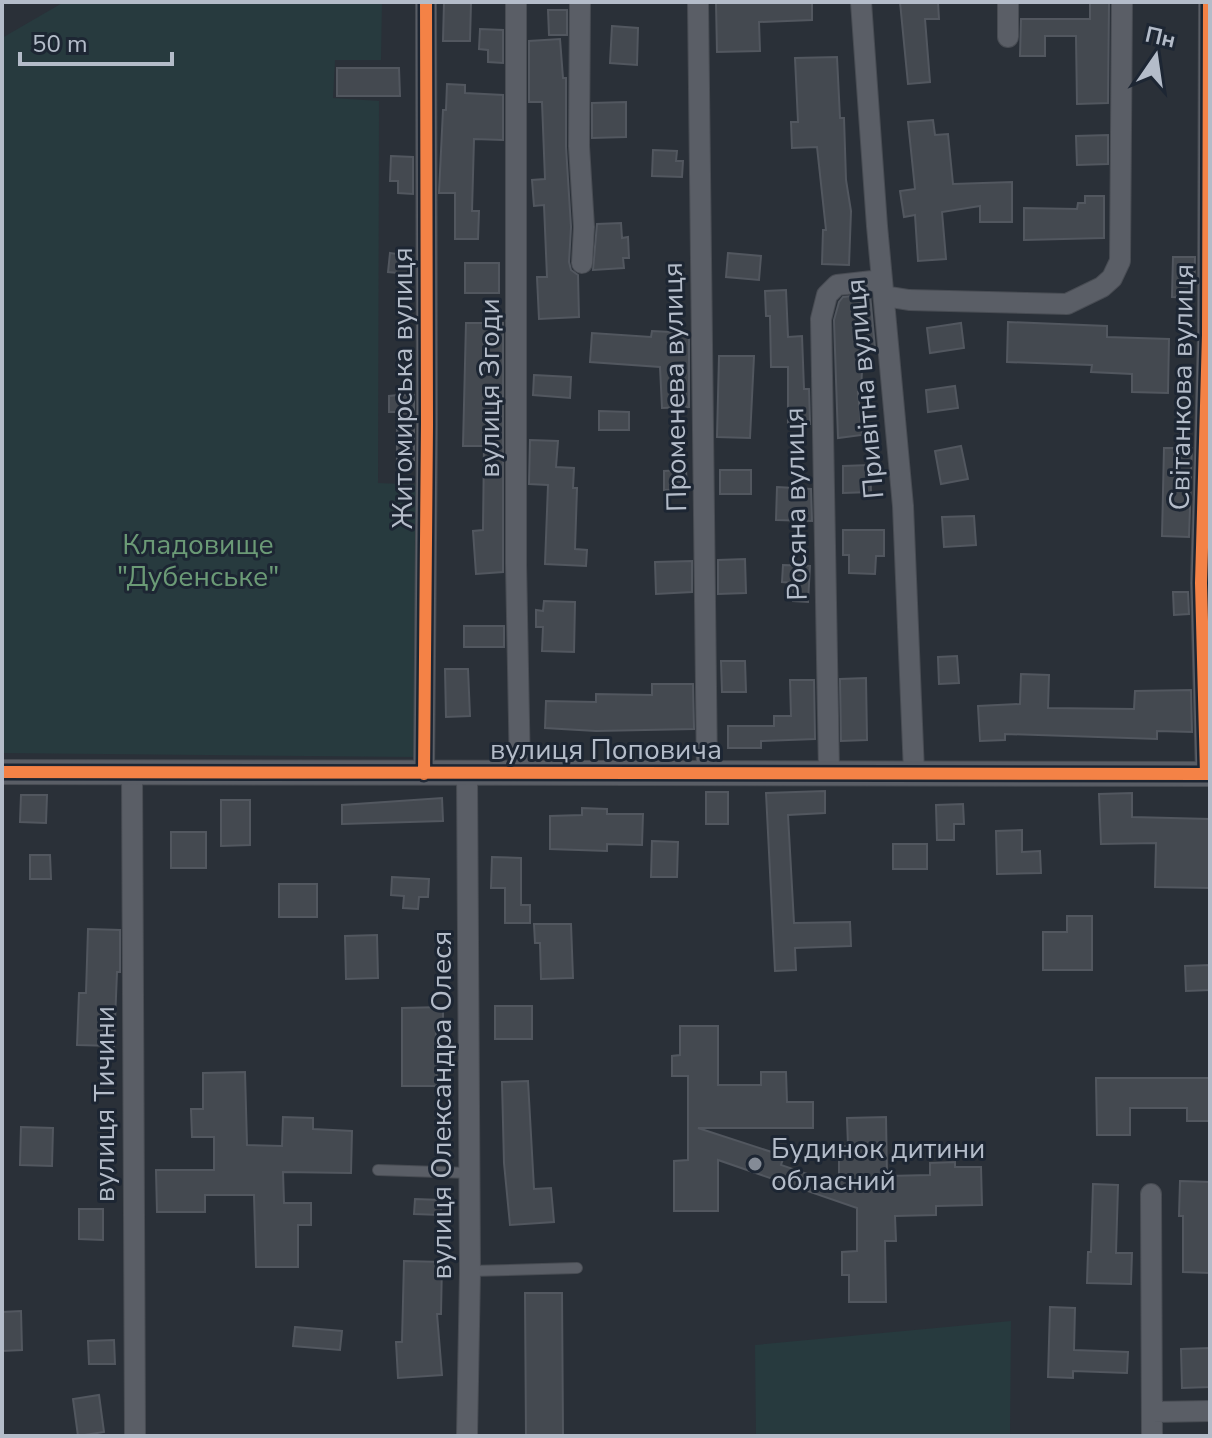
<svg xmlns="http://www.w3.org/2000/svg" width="1212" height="1438" viewBox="0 0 1212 1438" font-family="'Nunito Sans',sans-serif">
	<rect width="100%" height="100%" fill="#2a3038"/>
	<!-- green -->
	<path fill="#273a3e" d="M64 2H382L381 60H335L333 98 379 101 378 483 424 485 416 757 2 753V38Z
		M1011 1321 1010 1436H756L755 1345Z"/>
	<!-- building -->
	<path fill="#444950" stroke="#52575f" stroke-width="2" d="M444 2H471L470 41H443Z
		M716 2H812V20L759 22 760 51 717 52Z
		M900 2H938L939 19H925L930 82 908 84Z
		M1090 2H1109L1108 103 1077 104 1076 36H1045V56H1020L1021 19H1090Z
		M548 10H567V35H549Z
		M612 26 638 28 637 65 610 63Z
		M480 29 503 30V63L488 62V50L479 49Z
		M560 39 563 78H566V147L571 227 569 262 571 270 578 275 579 317 539 319 537 277H547L544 205 534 206 532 180 545 179 542 102H529V41Z
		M837 57 840 118H844L846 180 851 211 849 265 822 264 823 230H826L817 147 792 148 791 122H798L795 58Z
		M337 68H399L400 96H337Z
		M447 84 465 85V93L503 95V140L474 139 472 211H479L478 239H455V193H439L443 110H446Z
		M626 102V137L592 138V103Z
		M933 120 935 135 948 134 953 184 1012 182V222H980V206L942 212 946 259 918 261 915 215 904 217 900 191 915 189 908 122Z
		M1108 135V164L1077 165 1076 136Z
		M653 150 677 151 676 161H683L682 177 652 176Z
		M391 156 413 157V194L398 193V181H390Z
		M1085 196H1104V238L1024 240V208L1077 209 1078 203H1085Z
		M621 223 622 238 628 237 629 258H623L624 268 593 270 597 224Z
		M390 253 411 256 409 274 388 272Z
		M728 253 761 256 759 280 726 277Z
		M1173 257H1195L1194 298 1172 297Z
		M465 263H499V293H465Z
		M786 290 788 337 802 336 804 389H809L810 424 788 423V367H771L770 316H766L765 291Z
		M870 294 875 348 863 349 861 392H858L862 435 838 438 834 320 839 302 843 297Z
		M1008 322 1107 326V337L1169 339 1168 393 1132 392V374L1091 372 1092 365 1007 362Z
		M466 323H503V572L476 574 473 531 483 530 484 446H463Z
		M961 323 964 348 930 353 927 328Z
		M652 331 689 333V407L662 408 660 367 590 362 592 333 651 337Z
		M719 356H754L750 438 717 437Z
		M534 375 571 377 570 398 533 395Z
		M955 386 958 408 928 412 926 390Z
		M398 395H414V460H397V412H389V396Z
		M599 411 629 412V430H599Z
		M530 440 558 441 556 467 574 468 573 488H577L575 549 587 550 586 566 545 564 548 485 529 484Z
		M961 446 968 479 941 484 935 451Z
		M1164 448H1192L1189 537 1162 536Z
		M870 465 871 492 843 493V466Z
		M686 470 687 489 664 490V471Z
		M720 470H751V494H720Z
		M777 487 811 489 812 521 776 520Z
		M974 516 976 545 944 547 942 517Z
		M843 530H884V556H876L875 574 849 573V555H843Z
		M745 559 746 593 718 594V560Z
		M692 561V592L656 594 655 562Z
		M783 565 810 566 808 602 793 601 794 583 782 582Z
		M1173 592H1188L1189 614 1174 615Z
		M544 601 575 602 574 652 542 651 543 627H536V610L543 611Z
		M464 626H504V647H464Z
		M957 656 959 683 939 684 938 657Z
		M721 661H745L746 692H722Z
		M445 669H468L470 716 446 717Z
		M1021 674 1049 675 1048 708 1134 709 1135 691 1191 690 1192 732 1157 731V739L1005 734V740L980 741 978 706 1020 704Z
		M866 678 867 740 841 741 840 679Z
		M790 680H814L815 739 761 741V748H728V726H774V716H791Z
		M652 684H693L694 729 596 731 545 728 546 701 596 702V694L652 695Z
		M825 791V813L788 815 794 923 850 922 851 946 795 948 796 970 775 971 766 793Z
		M706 792H728V824H706Z
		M1132 793V817L1210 819V888L1155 887 1156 843 1101 844 1099 794Z
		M21 795H47L46 823 20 822Z
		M442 798 443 821 342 824V805Z
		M221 800H250V845L221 846Z
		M963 804 964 824H954V840H937L936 805Z
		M582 808 607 809V814H643L642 845 607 844V851L550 849V816L582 815Z
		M1022 830V852L1040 851 1041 873 997 874 996 831Z
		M171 832H206V868H171Z
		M652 841 678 842 677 877H651Z
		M893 844H927V869H893Z
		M30 855H50L51 879H30Z
		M492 857 521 858V905H530V923H505V888H491Z
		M392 877 429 879 428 897H419L418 909 403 908 404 896 391 895Z
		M279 884H317V917H279Z
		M1067 916H1092V970H1043V932H1067Z
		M534 924H571L573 978 541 979 540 943H535Z
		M88 929 120 930V972H117L114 1046 77 1045 79 993H86Z
		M377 935 378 978 346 979 345 936Z
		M1210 965V990L1186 991 1185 966Z
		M495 1006H532V1039H495Z
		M443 1007V1032L436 1033 437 1086H402V1008Z
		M680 1026H718V1085H761V1072H786L787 1102H813V1128H698L784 1156 781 1165 839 1185V1146H848L847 1118 886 1117 887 1176 930 1175V1163L955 1162V1167H981L982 1205 936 1206V1215L895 1216 896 1241H885L886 1302H849V1275H842V1252L857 1251V1208L718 1160V1211H674V1161L688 1160V1076H672V1056L680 1055Z
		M245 1072 247 1145 282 1146 283 1117 313 1118V1129L352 1131 351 1173 283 1172 284 1203H311V1225H298V1267H256L254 1195H205V1212H157L156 1170H214V1137H192L191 1109H203V1073Z
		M1096 1078H1210V1121H1187V1108H1130V1135H1097Z
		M528 1081 534 1189 551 1188 554 1222 510 1225 504 1163 502 1082Z
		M21 1127 53 1128 52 1166 20 1165Z
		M1180 1181 1210 1182V1273L1183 1272V1216H1179Z
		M1093 1184 1118 1185 1116 1253H1132L1131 1284 1087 1283 1088 1252H1091Z
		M415 1199 441 1200V1215L414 1214Z
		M79 1209H103V1240L79 1239Z
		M404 1261 442 1262 441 1314H437L442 1375 398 1378 396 1342H402Z
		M525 1293H562L563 1436H526Z
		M1050 1307 1075 1308 1074 1350 1128 1352 1127 1373 1073 1371V1378L1048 1377Z
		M21 1311 22 1350 2 1351V1312Z
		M295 1327 342 1331 340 1350 293 1346Z
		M114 1340 115 1364H89L88 1341Z
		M1210 1348V1387L1182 1388 1181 1349Z
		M99 1395 104 1432 78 1436 73 1399Z"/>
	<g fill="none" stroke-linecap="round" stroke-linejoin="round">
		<defs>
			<path id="service" d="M378 1170 469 1173
				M470 1271 577 1268"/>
			<path id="minor" d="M516 2V564L520 773
				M580 2 579 146 584 227 582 263
				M698 2 707 772
				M861 2 877 226 903 506 914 772
				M1008 2V37
				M884 296 909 300 1067 304 1102 287 1112 278 1120 261 1122 2
				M132 772 135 1436
				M829 772 821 319 827 295 837 285 882 280
				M467 773 470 1271 467 1436
				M424 774 427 424 426 2
				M1206 774 1201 583 1208 335 1209 2
				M1151 1194 1152 1436
				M1153 1412 1210 1411"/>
			<path id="tertiary" d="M2 772 1210 774"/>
		</defs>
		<!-- service casing -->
		<use href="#service" stroke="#484c53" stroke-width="12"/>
		<!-- minor casing -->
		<use href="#minor" stroke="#484c53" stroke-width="22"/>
		<!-- tertiary casing -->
		<use href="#tertiary" stroke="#484c53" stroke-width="26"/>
		<!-- service -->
		<use href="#service" stroke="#5a5e66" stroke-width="10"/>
		<!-- minor -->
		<use href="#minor" stroke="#5a5e66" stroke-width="20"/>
		<!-- tertiary -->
		<use href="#tertiary" stroke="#5a5e66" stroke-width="24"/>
		<defs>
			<path id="cycleway" d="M2 772 1210 774
				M424 774 427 424 426 2
				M1206 774 1201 583 1208 335 1209 2"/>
		</defs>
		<!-- cycleway casing -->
		<use href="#cycleway" stroke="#1d2633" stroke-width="17"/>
		<!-- cycleway -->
		<use href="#cycleway" stroke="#f48246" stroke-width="12"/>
	</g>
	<!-- markers -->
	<circle fill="#848b96" stroke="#1d2633" stroke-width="3" cx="755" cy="1164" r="8"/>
	<g text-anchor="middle" stroke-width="6" stroke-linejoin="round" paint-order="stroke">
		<!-- street labels -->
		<g font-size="28" fill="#b4bcc9" stroke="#1d2633">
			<text transform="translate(674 387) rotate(-91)" y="10">Променева вулиця</text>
			<text transform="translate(1181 387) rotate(-89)" y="10">Світанкова вулиця</text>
			<text transform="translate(402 388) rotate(-90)" y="10">Житомирська вулиця</text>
			<text transform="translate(489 388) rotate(-90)" y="10">вулиця Згоди</text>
			<text transform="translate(864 389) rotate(-95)" y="10">Привітна вулиця</text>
			<text transform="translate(795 504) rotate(-91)" y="10">Росяна вулиця</text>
			<text x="606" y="759">вулиця Поповича</text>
			<text transform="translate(104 1104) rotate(-90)" y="10">вулиця Тичини</text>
			<text transform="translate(441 1105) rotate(-90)" y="10">вулиця Олександра Олеся</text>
		</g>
		<!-- park labels -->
		<g font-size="28" fill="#6b9a76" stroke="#1d2633">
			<text x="198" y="554">Кладовище<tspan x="198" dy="32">"Дубенське"</tspan></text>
		</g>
		<!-- poi labels -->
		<g font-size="28" fill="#b4bcc9" stroke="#1d2633" text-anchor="start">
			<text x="771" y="1158">Будинок дитини<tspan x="771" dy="32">обласний</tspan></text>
		</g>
	</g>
	<!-- border -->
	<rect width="1212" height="1438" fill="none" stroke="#b4bcc9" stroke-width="8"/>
	<!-- north arrow -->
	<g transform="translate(1156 56) rotate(13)" stroke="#1d2633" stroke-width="6" paint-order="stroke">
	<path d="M0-6L14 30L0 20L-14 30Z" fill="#b4bcc9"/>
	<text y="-12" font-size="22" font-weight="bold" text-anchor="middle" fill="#b4bcc9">Пн</text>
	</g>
	<!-- scale -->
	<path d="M20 52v12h152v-12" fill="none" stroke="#b4bcc9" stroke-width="4"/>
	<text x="32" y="52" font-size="24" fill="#b4bcc9" stroke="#1d2633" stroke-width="6" paint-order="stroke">50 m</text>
</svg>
